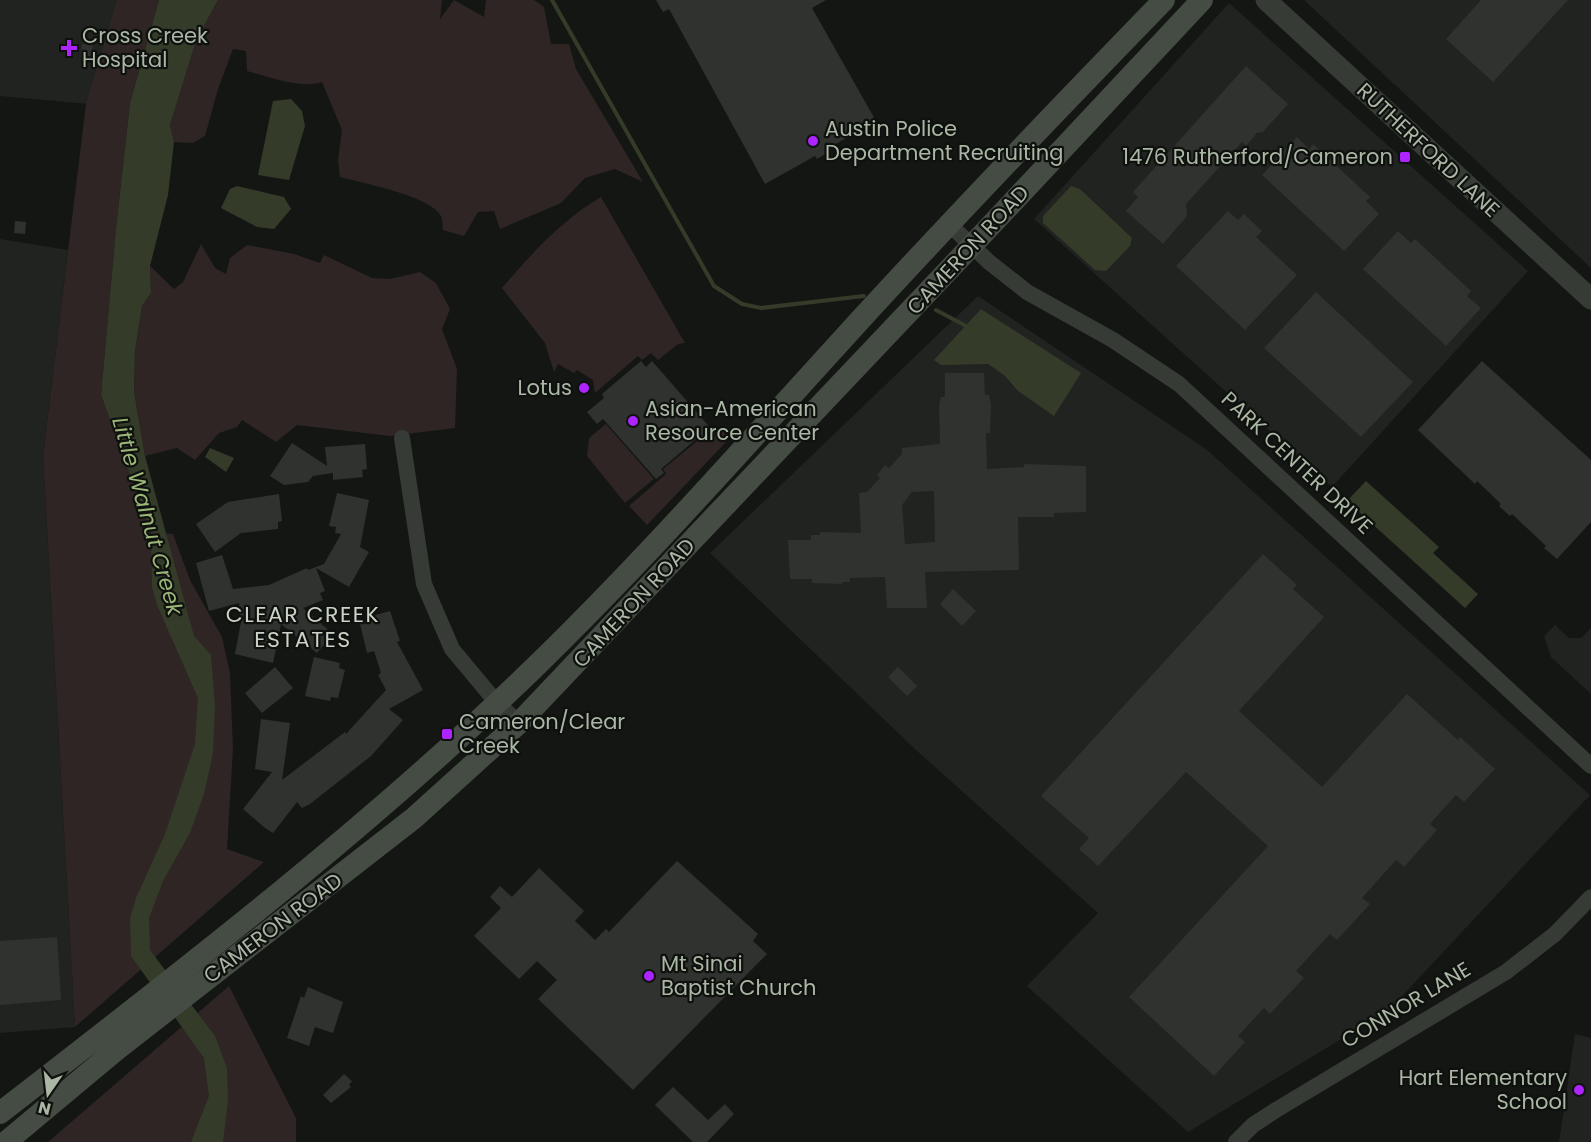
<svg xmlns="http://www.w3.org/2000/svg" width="1591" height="1142" viewBox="0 0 1591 1142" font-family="Poppins,sans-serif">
	<rect width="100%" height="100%" fill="#141614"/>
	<!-- built -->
	<path fill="#202320" d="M0 0H150L122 107 0 96Z
		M1304 0H1591V268Z
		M1229 3 1528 271 1332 487 1034 219Z
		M0 239 68 250 43 456 75 1027 0 1033Z
		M978 296 1206 449 1590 795 1389 1010 1188 1132 1027 986 1098 913 916 750 710 553Z
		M1555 625 1569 638H1581L1591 628V694L1551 657 1544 636Z
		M1575 1034 1591 1038V1142H1559Z"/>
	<!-- green -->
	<path fill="#2e2524" d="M117 0H159L130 103 116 228 101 395 151 532 173 534 190 580 222 637 230 673 233 749 227 849 264 862 75 1027 43 456 86 104Z
		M218 0H442L440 19 454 0 484 17 486 0H534L544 7 551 44H569L576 69 643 182 615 169 585 178 561 203 500 229 494 211 478 212 464 236 443 230C442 226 443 220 441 216 431 196 362 183 340 177L338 160 342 130 322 82C300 89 269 77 247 71L246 51 233 49 218 89 205 136 193 143 174 142 170 125 196 41Z
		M601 197 685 343 678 344 658 360 651 353 642 360 638 356 595 393 593 380 577 370 574 373 558 364 554 372 545 343 502 288C530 255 563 219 601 197Z
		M201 244 215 268 226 274 230 258 247 245 294 254 320 263 324 255 372 278 390 279 420 272 436 283 450 309 442 329 457 369 455 428 390 436 297 425 276 442 242 420 237 427 219 433 195 460 177 448 145 456 134 391 135 351 142 306 151 293 150 266 174 289 183 282Z
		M606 424 654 479 625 503 587 456 589 438Z
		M721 427 730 436 728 440 647 525 629 506 666 474 663 469 701 438 704 442Z
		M229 986 296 1118V1142H48Z"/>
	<!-- water -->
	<path fill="#343b29" d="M159 0H218L196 41 170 125 174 142 168 195 150 266 151 293 142 306 135 351 134 391 145 456 194 636 211 655 215 706 213 753 204 794 190 833 163 881 149 918 150 950 215 1036 227 1068 228 1100 223 1142H191L209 1096 204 1058 131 956 130 918 136 898 165 834 195 744 198 698 157 605 152 587 151 532 101 395 116 228 130 103Z
		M291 99 302 111 305 126 289 180 258 175 273 101Z
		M237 186 284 197 291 209 274 229 257 227 221 208 230 189Z
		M1071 186 1080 189 1132 238 1130 246 1106 271 1095 270 1043 223V216Z
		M981 309 1081 373 1054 416 1018 391 1004 375 988 364 941 365 934 360Z
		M210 448 234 458 226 472 205 457Z
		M1366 481 1439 547 1433 553 1478 594 1465 608 1347 501Z"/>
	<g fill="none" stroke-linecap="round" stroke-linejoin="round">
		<!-- stream -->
		<path stroke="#343b29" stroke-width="4" d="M552 0 714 286 742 304 761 308 864 296
			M936 310 968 327"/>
	</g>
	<!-- building -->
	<path fill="#2f322f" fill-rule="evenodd" d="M656 0H826L812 8 876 121 827 149 829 152 817 159 815 156 765 184 669 9 663 12Z
		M1481 0H1568L1493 82 1446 39Z
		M82 44 93 45 91 58 81 57Z
		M1246 66 1288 104 1263 132 1257 133 1246 146 1242 142 1186 204 1187 216 1163 244 1126 211 1138 197 1133 192Z
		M1297 137 1309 149 1313 144 1370 197 1366 201 1379 214 1344 251 1262 175Z
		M1228 211 1238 220 1244 214 1262 231 1256 237 1297 275 1245 330 1176 266Z
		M15 221 26 222 25 234 14 233Z
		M1398 231 1411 243 1415 239 1471 291 1467 296 1481 308 1446 346 1363 269Z
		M1316 292 1413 382 1361 437 1264 348Z
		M641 361 646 367 652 361 714 432 705 440 701 435 661 469 664 473 656 479 603 419 597 424 587 412 604 398 602 394Z
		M1482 361 1591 460V522L1557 559 1544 548 1546 546 1512 514 1510 516 1499 506 1501 504 1477 481 1475 484 1418 430Z
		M945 373H984L985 395H989L991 404 990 433H986L987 469 1024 467V464L1086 466V512L1054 513V517H1018L1019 570 925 572 927 608H887L885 577 850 578V582H842V584L812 583V579H790L788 540H811V535H820V532L861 533 859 493 867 492 880 478 877 475 885 465 889 468 902 454V448L940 444 939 405 941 397H945ZM934 491 935 542 905 544 902 505 912 492Z
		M292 443 327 466 325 447 365 444 367 469 362 470 363 477 333 480V473L313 476 308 482 284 485 270 476Z
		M337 493 369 500 360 547 369 552 349 587 316 568 325 591 320 593 323 600 303 608 333 634 317 653 281 624 273 663 235 654 241 622 239 603 209 611 196 563 222 555 233 589 269 585 307 568 308 570 324 564 341 534 335 533 336 527 329 526Z
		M279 494 282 521 278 522V529L241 533 215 552 196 524 228 502Z
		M1263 554 1297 585 1293 589 1324 617 1239 711 1322 787 1407 694 1458 740 1460 737 1495 769 1464 802 1456 795 1430 824 1437 830 1404 867 1396 860 1362 898 1370 904 1337 940 1330 934 1296 971 1304 978 1270 1014 1264 1008 1238 1036 1245 1042 1214 1076 1129 997 1268 846 1186 772 1098 866 1079 849 1089 838 1041 796Z
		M953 589 976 611 962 626 940 604Z
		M390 611 400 641 397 642 423 690 389 709 403 720 371 756 310 804 302 808 297 802 273 833 265 828 243 809 272 772 255 769 261 719 290 723 282 780 345 732 346 734 386 690 378 675 381 673 374 651 367 653 360 624 366 623 365 618Z
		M314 657 340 663 339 668 345 670 338 698 331 697 330 701 305 696Z
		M275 667 293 688 262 713 245 693Z
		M898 667 917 686 907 696 888 677Z
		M677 861 758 934 753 941 767 954 633 1090 538 999 557 980 537 961 519 979 474 936 501 908 490 897 500 886 512 897 539 868 584 911 575 921 595 940 606 929 609 932Z
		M57 937 61 1000 0 1005V941Z
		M308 987 343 1002 333 1033 315 1027 309 1046 287 1038 301 996 304 998Z
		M344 1074 352 1081 349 1085 351 1087 331 1103 323 1095Z
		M673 1087 708 1120 725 1104 734 1114 707 1142H693L655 1105Z"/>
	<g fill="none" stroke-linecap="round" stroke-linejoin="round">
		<!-- minor -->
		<path stroke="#363b35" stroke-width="16" d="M949 224 989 262 1027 292 1113 340 1179 384 1591 766
			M402 438 424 584 452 649 497 703 519 723
			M1236 1142 1253 1125 1276 1110 1506 972 1555 934 1591 897"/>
		<!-- tertiary -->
		<path stroke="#363b35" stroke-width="21" d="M1266 0 1591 299"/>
		<!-- secondary -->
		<path stroke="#454c43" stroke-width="22" d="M0 1113C183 971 369 828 535 667 649 556 755 435 862 318 961 210 1062 105 1164 0
			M6 1142 116 1050 414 818 519 723 995 221 1202 0"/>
	</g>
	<!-- markers -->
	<g fill="#ad24fe" stroke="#0f110f" stroke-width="2">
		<path d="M66 39h6v6h6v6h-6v6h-6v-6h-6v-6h6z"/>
		<circle cx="813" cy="141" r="6"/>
		<rect x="1399" y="151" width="12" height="12" rx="3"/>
		<circle cx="584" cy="388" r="6"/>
		<circle cx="633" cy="421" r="6"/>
		<rect x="441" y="728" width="12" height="12" rx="3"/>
		<circle cx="649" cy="976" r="6"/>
		<circle cx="1579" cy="1090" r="6"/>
	</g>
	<g text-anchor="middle" stroke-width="4.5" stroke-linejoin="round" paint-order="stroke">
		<!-- poi labels -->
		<g font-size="21" fill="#abb7a5" stroke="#0f110f" text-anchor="start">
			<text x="82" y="43">Cross Creek<tspan x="82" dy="24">Hospital</tspan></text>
			<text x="825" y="136">Austin Police<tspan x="825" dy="24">Department Recruiting</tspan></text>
			<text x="1393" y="164" text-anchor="end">1476 Rutherford/Cameron</text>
			<text x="572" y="395" text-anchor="end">Lotus</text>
			<text x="645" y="416">Asian-American<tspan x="645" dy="24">Resource Center</tspan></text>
			<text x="459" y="729">Cameron/Clear<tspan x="459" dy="24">Creek</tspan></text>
			<text x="661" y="971">Mt Sinai<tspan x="661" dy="24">Baptist Church</tspan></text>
			<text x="1567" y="1085" text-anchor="end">Hart Elementary<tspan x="1567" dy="24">School</tspan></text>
		</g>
		<!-- street labels -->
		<g font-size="21" fill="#abb7a5" stroke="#0f110f">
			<text transform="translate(1428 150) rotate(43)" y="7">RUTHERFORD LANE</text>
			<text transform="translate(968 250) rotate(-47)" y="7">CAMERON ROAD</text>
			<text transform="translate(1297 463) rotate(43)" y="7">PARK CENTER DRIVE</text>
			<text transform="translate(634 603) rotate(-47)" y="7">CAMERON ROAD</text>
			<text transform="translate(273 928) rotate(-37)" y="7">CAMERON ROAD</text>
			<text transform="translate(1406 1005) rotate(-31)" y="7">CONNOR LANE</text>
		</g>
		<!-- water labels -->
		<g font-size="22" font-style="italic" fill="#9bb579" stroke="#0f110f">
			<text transform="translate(148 516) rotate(74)" y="8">Little Walnut Creek</text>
		</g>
		<!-- neighbourhood labels -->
		<g font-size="22" letter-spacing="1.5" fill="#cad3c6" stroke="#0f110f">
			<text x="303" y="622">CLEAR CREEK<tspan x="303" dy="25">ESTATES</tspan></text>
		</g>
	</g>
	<!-- north arrow -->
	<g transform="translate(48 1094) rotate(194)" stroke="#0f110f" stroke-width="4.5" paint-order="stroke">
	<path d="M0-4.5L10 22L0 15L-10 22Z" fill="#abb7a5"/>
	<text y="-9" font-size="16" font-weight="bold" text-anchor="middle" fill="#abb7a5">N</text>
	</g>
</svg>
